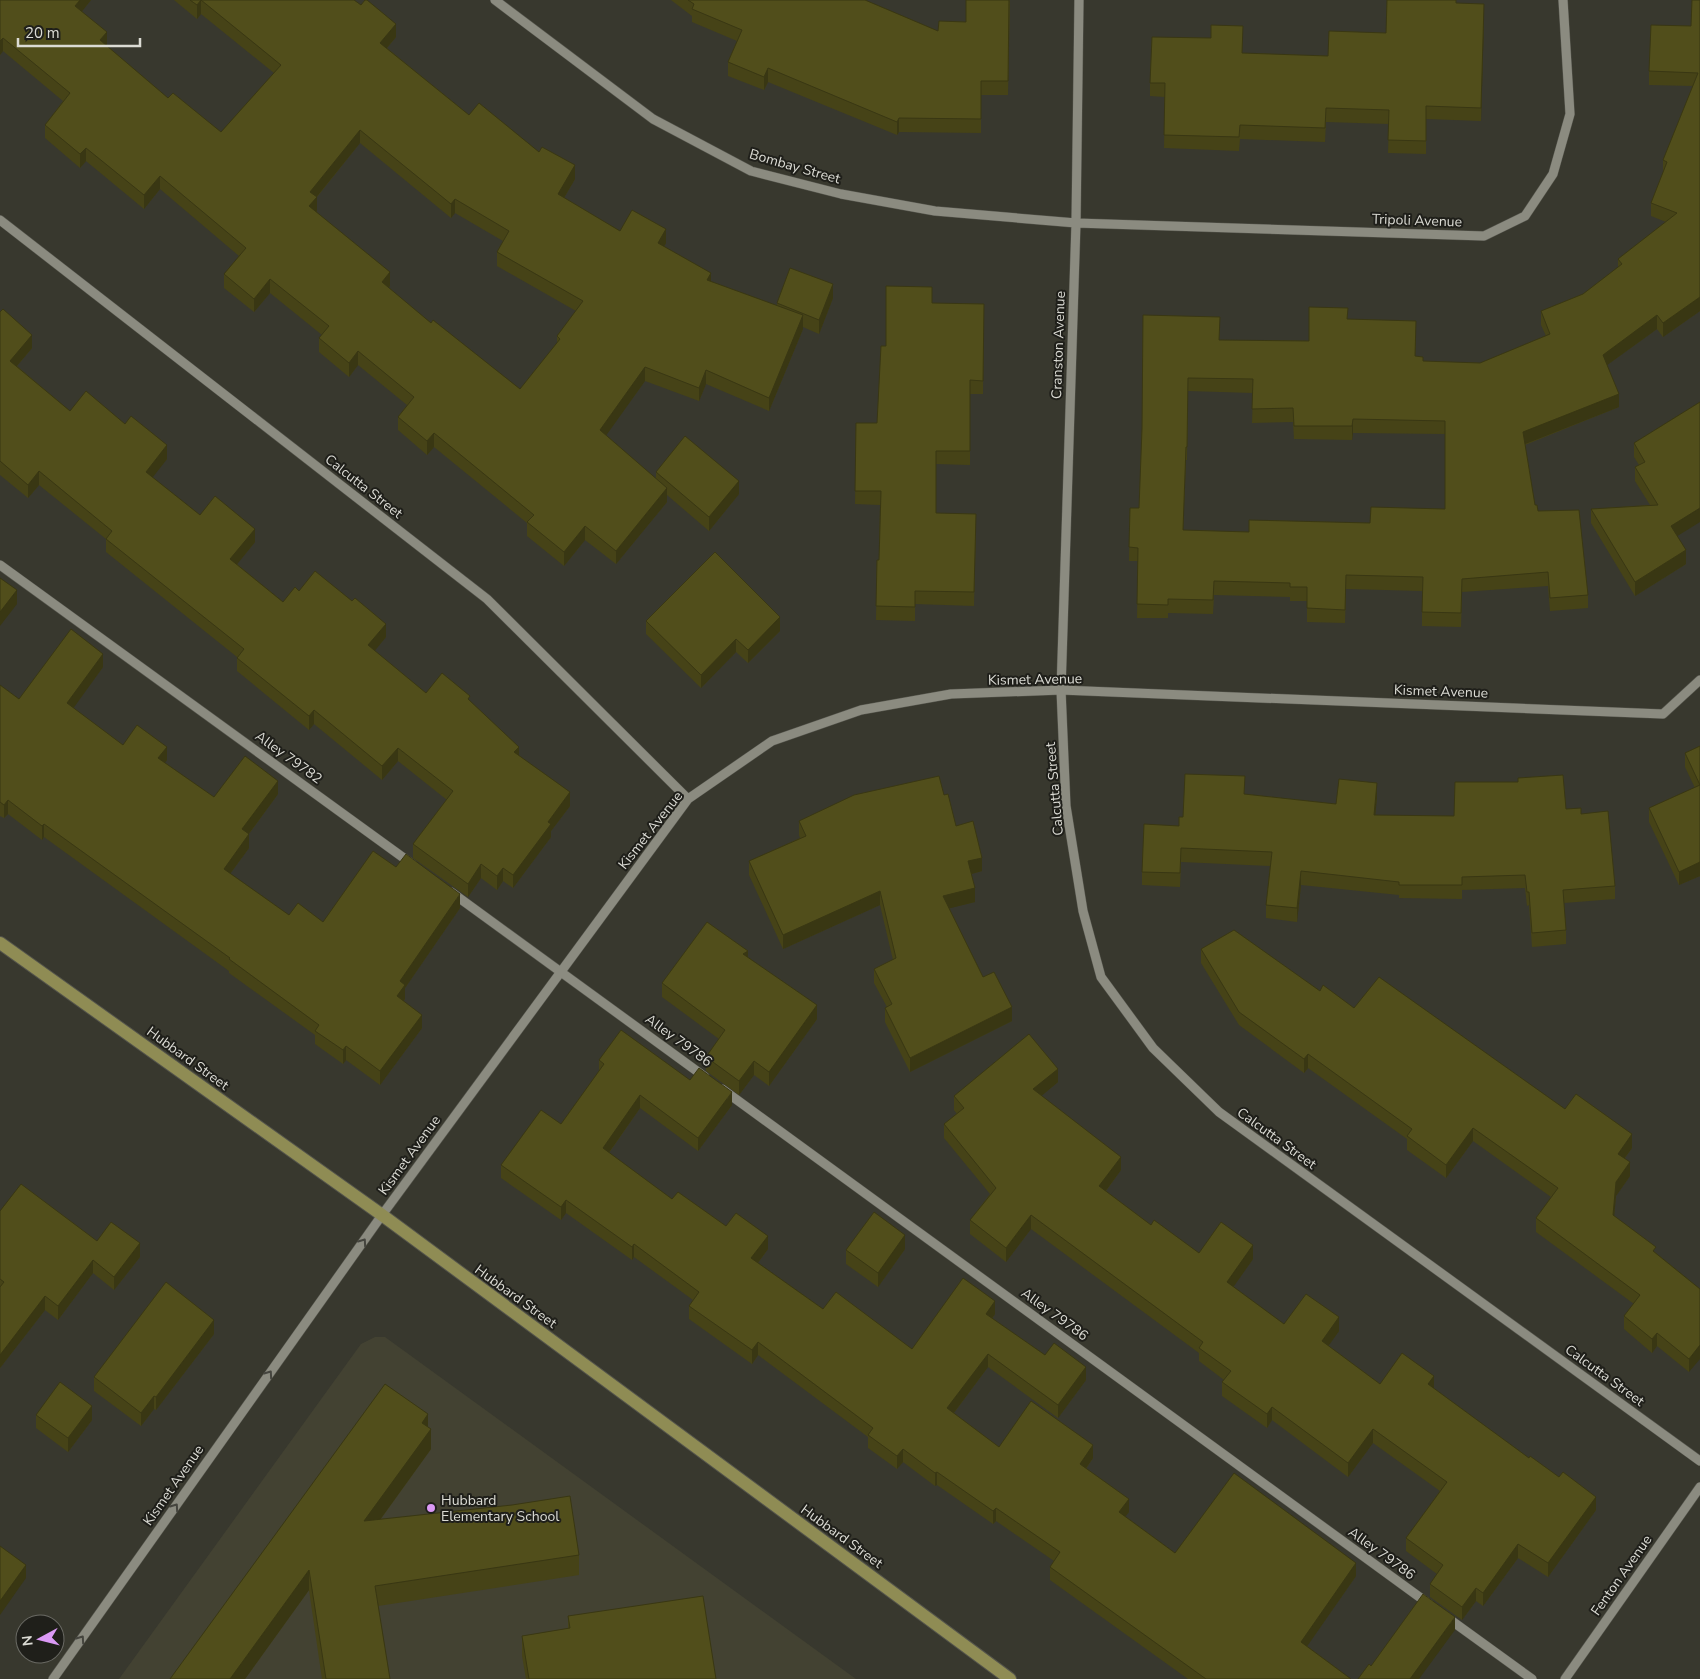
<svg xmlns="http://www.w3.org/2000/svg" width="1700" height="1679" viewBox="0 0 1700 1679" font-family="'Nunito Sans',sans-serif">
	<rect width="100%" height="100%" fill="#38382e"/>
	<!-- built -->
	<path fill="#434232" d="M375 1337H385L856 1679H119L361 1344Z"/>
	<g fill="none" stroke-linecap="round" stroke-linejoin="round">
		<defs>
			<path id="minor" d="M495 0 653 119 751 171 841 194 935 211 1076 223 1484 236 1525 216 1553 174 1570 114 1563 0
				M1079 0 1076 223 1061 690 1066 806 1083 911 1101 977 1153 1048 1219 1112 1700 1461
				M0 220 487 599 688 799
				M0 565 412 864
				M451 892 705 1077
				M722 1089 1429 1604
				M1445 1616 1532 1679
				M53 1679 382 1215 688 799 772 741 861 710 951 694 1061 690 1663 714 1700 680
				M1565 1679 1700 1487"/>
			<path id="major" d="M0 943 382 1215 1010 1679"/>
		</defs>
		<!-- minor casing -->
		<use href="#minor" stroke="#54544b" stroke-width="10"/>
		<!-- major casing -->
		<use href="#major" stroke="#54544b" stroke-width="14"/>
		<!-- minor -->
		<use href="#minor" stroke="#8b8b80" stroke-width="9"/>
		<!-- major -->
		<use href="#major" stroke="#8f8c54" stroke-width="12"/>
	</g>
	<!-- wall -->
	<path fill="#464317" fill-rule="evenodd" d="M0 0H91L82 11 107 46 168 98 221 132 274 73 201 14 197 19 174 0H354L396 37 387 48 469 115 539 152 575 179 564 198 620 231 666 243 664 246 711 282 777 306V303L833 298 819 334 803 327V329L769 411 706 384 699 401 645 381 606 435 656 479V472L739 494 709 531 667 495V502L616 564 585 540 564 566 527 536V523L434 447 427 455 398 430V417L407 405 358 365 349 377 319 352V338L322 335 270 293 254 312 224 288V274L239 256 160 189 144 209 86 161 80 168 45 138V125L63 101 3 51 0 55ZM360 143 451 218 455 213 503 241 497 252V266L576 311 557 336V343L520 389 431 323 388 288 390 286 316 212 317 211V197Z
		M671 0H865L938 31 966 22 1010 0 1008 95H981V133L899 132 897 135 768 82 764 90 728 76V62L737 41 692 22V16Z
		M1700 0V311L1663 337 1657 329 1607 365 1619 407 1525 445 1535 505 1588 595V608L1550 611 1548 586 1462 592 1461 627 1422 626V591L1346 589 1345 623 1307 622V601H1290V597L1214 595 1213 614 1168 613V618H1137L1138 561H1129L1130 508H1139L1142 429 1220 340 1309 341 1348 319 1416 334 1415 356 1423 361 1480 363 1546 336 1541 325V311L1583 294 1618 267V259L1666 222 1651 216V203L1663 173V160L1693 86 1649 85V71L1691 26ZM1188 391 1253 393 1252 423 1293 422 1294 439 1352 440 1353 433 1445 434V509L1370 523 1249 532 1183 530 1186 460H1187Z
		M1456 3 1484 17 1481 121 1426 119V154L1388 153 1389 124 1326 122 1325 142 1240 139 1239 151 1164 148 1165 97 1150 96V83L1242 53 1328 56 1386 33Z
		M932 303 984 304 983 394H970V465L936 464V513L976 527 974 606 915 604V621L876 620 877 560H879L880 505 855 504 856 423H877L886 346Z
		M0 312 32 348 17 366 70 411 125 424 167 459 152 477 200 515 255 542 237 564 283 602 299 591 386 637 374 651 426 693 470 701 519 756 570 806 551 831V837L513 888 503 881 497 890 481 878 468 897 413 858V844L447 800 398 761 382 780 314 724 309 730 237 671V657L106 552V539L39 485 28 498 0 475Z
		M1700 402 1677 536 1686 564 1635 596 1591 523V509L1650 505 1635 481V467L1639 465 1634 457V443Z
		M646 621 780 631 748 663 736 652 701 688 646 634Z
		M103 667 73 708 123 745 167 760 164 763 214 797 278 794 249 834V848L230 874 289 915 323 922 396 867 460 908 405 988V999L403 1001 422 1028 380 1085 346 1060 343 1064 315 1044V1035L229 973V971L44 837 42 840 8 814 4 818 0 816V685L19 699Z
		M1700 746V876L1679 885 1649 822V808L1695 788 1685 767V753Z
		M1245 794 1336 804 1377 797 1375 815 1454 816 1566 809 1581 814 1615 886V899L1564 903 1566 930V944L1532 947 1529 905 1527 906 1525 888 1462 890V899L1399 898V895L1301 885 1297 922 1266 918V905L1270 866 1181 862 1180 887 1142 885V872L1179 826 1183 817Z
		M944 795 956 826 982 871 971 874 975 902 949 908 983 977 1012 1021 910 1072 885 1022V1008L887 1007 874 983V969L893 960 880 905 783 949 749 875V861L800 838 799 835V821Z
		M1201 949 1320 991 1354 1008 1565 1109 1632 1148 1625 1158 1630 1176 1616 1196 1614 1216 1656 1253 1700 1289 1689 1372 1657 1346 1652 1353 1624 1329V1316L1634 1304 1536 1232V1218L1551 1197 1473 1141 1446 1178 1407 1150V1139L1308 1068 1304 1073 1239 1025 1201 963Z
		M748 957 817 1019 769 1086 754 1075 739 1095 706 1071V1057L719 1039 662 997V983Z
		M599 1060 690 1080 732 1105 698 1151 640 1108 609 1153 672 1199 726 1226 768 1249 758 1263 823 1309 912 1349 995 1314 992 1319 1045 1355 1086 1380 1058 1418 988 1367 954 1413 999 1447 1093 1458 1086 1469 1129 1512 1125 1516 1175 1553 1356 1576 1307 1646 1351 1679H1188L1050 1580V1567L1054 1561 996 1521 993 1524 937 1485 935 1486 903 1462 897 1469 868 1448V1437L758 1355 752 1364 689 1319V1306L693 1300 634 1257 632 1260 566 1213 561 1220 501 1178V1165L561 1124 599 1071Z
		M1058 1082 1041 1096 1121 1170 1106 1191 1151 1225 1199 1253 1253 1259 1233 1287 1284 1324 1339 1331 1328 1346 1380 1384 1434 1389 1596 1510 1548 1577 1518 1558 1483 1606 1476 1601 1462 1620 1430 1597V1584L1437 1574 1406 1551V1538L1440 1491 1373 1443 1348 1477 1272 1420 1267 1428 1222 1396V1382L1224 1380 1199 1361V1353L1031 1229 1006 1262 970 1234V1220L990 1194 944 1138V1124L957 1114 954 1110V1096Z
		M0 1211 97 1241 140 1257 114 1290 93 1273 58 1320 45 1310 0 1368Z
		M905 1249 878 1287 846 1264V1250Z
		M214 1334 156 1410 154 1409 141 1426 94 1391V1377Z
		M36 1415 92 1420 68 1452 36 1428Z
		M428 1427 431 1449 380 1520 579 1555V1575L378 1606 390 1679H322L309 1590 245 1679H170Z
		M568 1616 716 1679H526L522 1656V1636L568 1629Z"/>
	<!-- shaded-wall -->
	<path fill="#393713" d="M80 0H91L75 20V6Z
		M201 0V14L197 19V5Z
		M1484 4V17L1481 121V108Z
		M396 24V37L380 56V43Z
		M107 32V46L100 40Z
		M3 38V51L0 55V41Z
		M768 68V82L764 90V77Z
		M899 118V132L897 135V122Z
		M360 130V143L310 205V192Z
		M86 148V161L80 168V154Z
		M575 165V179L558 208V194Z
		M160 176V189L144 209V195Z
		M317 197V211L309 220V206Z
		M455 199V213L451 218V204Z
		M666 229V243L658 257V243Z
		M390 272V286L382 296V282Z
		M711 273V286L707 280Z
		M270 279V293L254 312V299Z
		M833 284V298L819 334V320Z
		M1700 297V311L1663 337V323Z
		M803 315V329L769 411V398Z
		M1657 315V329L1603 368V355Z
		M32 335V348L10 374V361Z
		M358 351V365L349 377V363Z
		M645 367V381L600 444V430Z
		M706 370V384L699 401V388Z
		M1619 394V407L1523 445V432Z
		M1353 419V433L1352 440V426Z
		M434 433V447L427 455V441Z
		M167 445V459L146 486V472Z
		M39 471V485L28 498V485Z
		M739 481V494L709 531V517Z
		M667 488V502L616 564V551Z
		M1700 508V522L1671 540V526Z
		M585 526V540L564 566V552Z
		M255 529V542L230 573V559Z
		M1686 550V564L1635 596V582Z
		M17 590V604L0 626V612Z
		M780 617V631L748 663V650Z
		M386 624V637L368 659V645Z
		M736 639V652L701 688V675Z
		M103 654V667L67 717V703Z
		M314 710V724L309 730V716Z
		M167 747V760L158 772V758Z
		M519 747V760L514 752Z
		M398 748V761L382 780V766Z
		M278 781V794L242 843V829Z
		M1377 783V797L1374 829V815Z
		M570 792V806L551 831V837L513 888V875L548 822Z
		M8 800V814L4 818V805Z
		M44 824V837L42 840V826Z
		M249 834V848L224 882V869Z
		M982 858V871L968 875V861Z
		M1700 862V876L1679 885V872Z
		M481 864V878L468 897V884Z
		M503 868V881L497 890V876Z
		M1301 871V885L1297 922V908Z
		M975 888V902L943 910V896Z
		M880 891V905L783 949V935Z
		M460 894V908L405 988V999L397 1010V996L400 981Z
		M748 951V965L743 954Z
		M817 1005V1019L769 1086V1072Z
		M1012 1007V1021L910 1072V1058Z
		M422 1015V1028L380 1085V1071Z
		M346 1046V1060L343 1064V1050Z
		M1308 1054V1068L1304 1073V1059Z
		M754 1061V1075L739 1095V1081Z
		M1058 1069V1082L1033 1103V1089Z
		M732 1092V1105L698 1151V1138Z
		M640 1095V1108L603 1161V1148Z
		M1473 1128V1141L1446 1178V1165Z
		M1632 1134V1148L1618 1167V1154Z
		M1121 1157V1170L1099 1200V1186Z
		M1630 1162V1176L1616 1196 1613 1228V1215L1616 1182Z
		M566 1200V1213L561 1220V1207Z
		M1031 1215V1229L1006 1262V1248Z
		M905 1235V1249L878 1287V1273Z
		M768 1236V1249L751 1272V1258Z
		M140 1243V1257L114 1290V1277Z
		M634 1244V1257L632 1260V1247Z
		M1253 1245V1259L1227 1296V1282Z
		M93 1260V1273L58 1320V1306Z
		M45 1296V1310L0 1368V1355Z
		M995 1301V1314L986 1327V1314Z
		M1339 1317V1331L1322 1355V1341Z
		M214 1320V1334L156 1410V1397Z
		M1657 1333V1346L1652 1353V1339Z
		M758 1342V1355L752 1364V1350Z
		M1700 1345V1359L1689 1372V1359Z
		M988 1354V1367L947 1422V1408Z
		M1086 1367V1380L1058 1418V1405Z
		M1434 1376V1390L1428 1384Z
		M154 1396V1409L141 1426V1413Z
		M92 1406V1420L68 1452V1438Z
		M1272 1407V1420L1267 1428V1414Z
		M428 1414V1432L431 1429V1449L364 1542V1521L422 1423Z
		M1373 1429V1443L1348 1477V1463Z
		M1093 1445V1458L1080 1477V1464Z
		M903 1449V1462L897 1469V1456Z
		M937 1472V1485L935 1486V1473Z
		M1596 1497V1510L1548 1577V1563Z
		M1129 1499V1512L1119 1525V1512Z
		M996 1508V1521L993 1524V1511Z
		M1518 1544V1558L1483 1606V1593Z
		M1356 1563V1576L1301 1655V1642Z
		M26 1565V1578L0 1615V1601Z
		M309 1570V1590L245 1679H230Z
		M1476 1588V1601L1462 1620V1607Z
		M1455 1617V1630L1419 1679H1410Z"/>
	<!-- building -->
	<path fill="#514e1b" stroke="#393713" fill-rule="evenodd" d="M0 0H80L75 6 107 32 100 40 168 98 173 93 221 132 281 65 201 0 197 5 190 0H354L361 5 365 0H367L396 24 380 43 469 115 479 103 539 152 542 147 575 165 558 194 620 231 632 210 666 229 658 243 711 273 707 280 803 315 769 398 706 370 699 388 645 367 600 430 667 488 616 551 585 526 564 552 527 522 534 515 434 433 427 441 398 417 414 397 358 351 349 363 319 338 329 326 270 279 254 299 224 274 246 248 160 176 144 195 86 148 80 154 45 125 70 93 3 38 0 41ZM360 130 451 204 455 199 509 231 497 252 583 301 557 336 560 339 520 389 433 320 431 323 382 282 390 272 309 206 317 197 310 192Z
		M688 0H865L938 31 939 21 966 22V0H1009L1008 81H981V119L899 118 897 122 768 68 764 77 728 62 742 30 692 9 694 4Z
		M1387 0H1456V3L1484 4 1481 108 1426 106V141L1388 140 1389 110 1326 108 1325 128 1240 125 1239 137 1164 135 1165 83H1150L1152 37 1211 38V25L1243 26 1242 53 1328 56 1329 31 1386 33Z
		M1692 0H1700V297L1663 323 1657 315 1603 355 1619 394 1523 432 1535 505H1537L1538 511 1579 510 1588 595 1550 598 1548 572 1462 579 1461 613 1422 612 1423 577 1346 575 1345 610 1307 608V587H1290V583L1214 581 1213 600 1168 599V605L1137 604 1138 548 1129 547 1130 508H1139L1142 429 1143 315 1220 317 1219 340 1309 341V307L1348 308 1347 319 1416 321 1415 356 1423 357V361L1480 363 1550 334 1541 311 1583 294 1622 264 1618 259 1677 213 1651 203 1667 162 1663 160 1698 73 1649 71 1651 25 1691 26ZM1188 378 1253 379 1252 409 1293 408 1294 426H1352L1353 419 1445 421V509L1371 507 1370 523 1249 520V532L1183 530 1186 447H1187Z
		M790 268 833 284 819 320 777 303Z
		M886 286 932 287V303L984 304 983 381 970 380V451H936V513L976 514 974 592 915 591V607L876 606 877 560H879L881 491H855L856 423H877L881 346H886Z
		M3 309 32 335 10 361 70 411 86 391 125 424 131 416 167 445 146 472 200 515 215 496 255 529 230 559 283 602 295 587 299 591 315 571 352 601 355 598 386 624 368 645 426 693 442 673 470 696 468 699 519 747 514 752 570 792 548 822 551 824 513 875 503 868 497 876 481 864 468 884 413 844 453 791 398 748 382 766 314 710 309 716 237 658 244 649 106 539 112 531 39 471 28 485 0 461V312Z
		M1700 402V508L1671 526 1686 550 1635 582 1591 509 1658 505 1635 467 1645 462 1634 443Z
		M685 436 739 481 709 517 656 472Z
		M715 552 780 617 748 650 736 639 701 675 646 621Z
		M0 578 17 590 0 612Z
		M71 629 103 654 67 703 123 745 137 725 167 747 158 758 214 797 245 756 278 781 242 829 249 834 224 869 289 915 298 903 323 922 373 851 396 867 406 854 460 894 400 981 405 985 397 996 422 1015 380 1071 346 1046 343 1050 315 1031 319 1025 229 959 230 958 44 824 42 826 8 800 4 805 0 802V685L19 699Z
		M1700 746V862L1679 872 1649 808 1700 785 1685 753Z
		M1185 774 1245 776 1244 794 1336 804 1339 779 1377 783 1374 815 1454 816 1455 782H1518V778L1563 775 1566 809 1581 808V814L1608 811 1615 886 1563 890 1566 930 1532 933 1529 892H1527L1525 875 1462 877V885H1399V882L1301 871 1297 908 1266 905 1272 852 1181 848 1180 873 1142 872 1144 824 1179 826V817H1183Z
		M939 776 944 795 948 794 956 826 973 821 982 858 968 861 975 888 943 896 983 977 994 972 1012 1007 910 1058 885 1008 892 1004 874 969 896 958 880 891 783 935 749 861 806 836 799 821 854 795Z
		M707 922 748 951 743 954 817 1005 769 1072 754 1061 739 1081 706 1057 725 1030 662 983Z
		M1234 930 1320 991 1323 985 1354 1008 1379 977 1565 1109 1576 1094 1632 1134 1618 1154 1630 1162 1616 1182 1613 1215 1656 1247 1653 1251 1700 1289V1345L1689 1359 1657 1333 1652 1339 1624 1316 1640 1295 1536 1218 1558 1188 1473 1128 1446 1165 1407 1136 1412 1129 1308 1054 1304 1059 1239 1012 1201 949Z
		M621 1030 690 1080 699 1068 732 1092 698 1138 640 1095 603 1148 672 1199 678 1192 726 1226 736 1213 768 1236 751 1258 823 1309 836 1292 912 1349 963 1278 995 1301 986 1314 1045 1355 1054 1343 1086 1367 1058 1405 988 1354 947 1408 999 1447 1031 1401 1093 1445 1080 1464 1129 1499 1119 1512 1175 1553 1234 1473 1356 1563 1301 1642 1351 1679H1206L1050 1567 1060 1552 996 1508 993 1511 937 1472 935 1473 903 1449 897 1456 868 1435 873 1428 758 1342 752 1350 689 1306 699 1292 634 1244 632 1247 566 1200 561 1207 501 1165 541 1110 561 1124 604 1064 599 1060Z
		M1029 1034 1058 1069 1033 1089 1121 1157 1099 1186 1151 1225 1154 1220 1199 1253 1221 1222 1253 1245 1227 1282 1284 1324 1306 1294 1339 1317 1322 1341 1380 1384 1402 1353 1434 1376 1428 1384 1529 1458 1530 1456 1559 1477 1563 1472 1596 1497 1548 1563 1518 1544 1483 1593 1476 1588 1462 1607 1430 1584 1443 1565 1406 1538 1447 1482 1373 1429 1348 1463 1272 1407 1267 1414 1222 1382 1231 1371 1199 1348 1203 1342 1031 1215 1006 1248 970 1220 996 1188 944 1124 964 1108 954 1096Z
		M21 1184 97 1241 111 1222 140 1243 114 1277 93 1260 58 1306 45 1296 0 1355V1287L4 1282 0 1279V1211Z
		M874 1212 905 1235 878 1273 846 1250Z
		M166 1282 214 1320 156 1397 154 1396 141 1413 94 1377Z
		M60 1382 92 1406 68 1438 36 1415Z
		M385 1384 428 1414 422 1423 431 1429 364 1521 512 1505 570 1496 579 1555 375 1586 390 1679H326L309 1570 230 1679H170Z
		M0 1546 26 1565 0 1601Z
		M1423 1594 1455 1617 1410 1679H1358L1369 1664 1371 1666Z
		M703 1596 716 1679H529L522 1636 570 1628 568 1616Z"/>
	<!-- one-way arrows -->
	<defs><path id="oneway-chevron" d="M-2-3.5L2.5 0L-2 3.5" fill="none" stroke-width="1.6" stroke-linecap="round" stroke-linejoin="round" transform="scale(1.25)"/></defs>
	<g stroke="#45453e">
		<use href="#oneway-chevron" transform="translate(363 1242) rotate(-55)"/>
		<use href="#oneway-chevron" transform="translate(269 1374) rotate(-55)"/>
		<use href="#oneway-chevron" transform="translate(175 1507) rotate(-55)"/>
		<use href="#oneway-chevron" transform="translate(81 1639) rotate(-55)"/>
	</g>
	<!-- markers -->
	<circle fill="#db99f5" stroke="#1f1f1a" stroke-width="2" cx="431" cy="1508" r="5"/>
	<g text-anchor="middle" stroke-width="4" stroke-linejoin="round" paint-order="stroke">
		<!-- street labels -->
		<g font-size="14" fill="#dbdbd4" stroke="#1f1f1a">
			<text transform="translate(795 166) rotate(16)" y="5">Bombay Street</text>
			<text transform="translate(1417 220) rotate(2)" y="5">Tripoli Avenue</text>
			<text transform="translate(1058 345) rotate(-88)" y="5">Cranston Avenue</text>
			<text transform="translate(364 486) rotate(38)" y="5">Calcutta Street</text>
			<text transform="translate(1035 679) rotate(-1)" y="5">Kismet Avenue</text>
			<text transform="translate(1441 691) rotate(2)" y="5">Kismet Avenue</text>
			<text transform="translate(289 757) rotate(36)" y="5">Alley 79782</text>
			<text transform="translate(1054 789) rotate(-95)" y="5">Calcutta Street</text>
			<text transform="translate(650 830) rotate(-52)" y="5">Kismet Avenue</text>
			<text transform="translate(679 1040) rotate(36)" y="5">Alley 79786</text>
			<text transform="translate(188 1058) rotate(36)" y="5">Hubbard Street</text>
			<text transform="translate(1277 1138) rotate(36)" y="5">Calcutta Street</text>
			<text transform="translate(409 1155) rotate(-54)" y="5">Kismet Avenue</text>
			<text transform="translate(516 1296) rotate(36)" y="5">Hubbard Street</text>
			<text transform="translate(1055 1314) rotate(36)" y="5">Alley 79786</text>
			<text transform="translate(1605 1375) rotate(36)" y="5">Calcutta Street</text>
			<text transform="translate(173 1485) rotate(-55)" y="5">Kismet Avenue</text>
			<text transform="translate(842 1536) rotate(36)" y="5">Hubbard Street</text>
			<text transform="translate(1382 1553) rotate(36)" y="5">Alley 79786</text>
			<text transform="translate(1621 1575) rotate(-55)" y="5">Fenton Avenue</text>
		</g>
		<!-- poi labels -->
		<g font-size="14" fill="#dbdbd4" stroke="#1f1f1a" text-anchor="start">
			<text x="441" y="1505">Hubbard<tspan x="441" dy="16">Elementary School</tspan></text>
		</g>
	</g>
	<!-- north arrow -->
	<g transform="translate(40 1639) rotate(263)"><circle r="24" fill="#1f1f1a" stroke="#6a6a64"/>
	<path d="M0-4L9 19L0 12L-9 19Z" fill="#db99f5"/>
	<text y="-8" font-size="14" font-weight="bold" text-anchor="middle" fill="#dbdbd4">N</text>
	</g>
	<!-- scale -->
	<path d="M18 38v8h122v-8" fill="none" stroke="#dbdbd4" stroke-width="2.5"/>
	<text x="25" y="38" font-size="15" fill="#dbdbd4" stroke="#1f1f1a" stroke-width="4" paint-order="stroke">20 m</text>
</svg>
